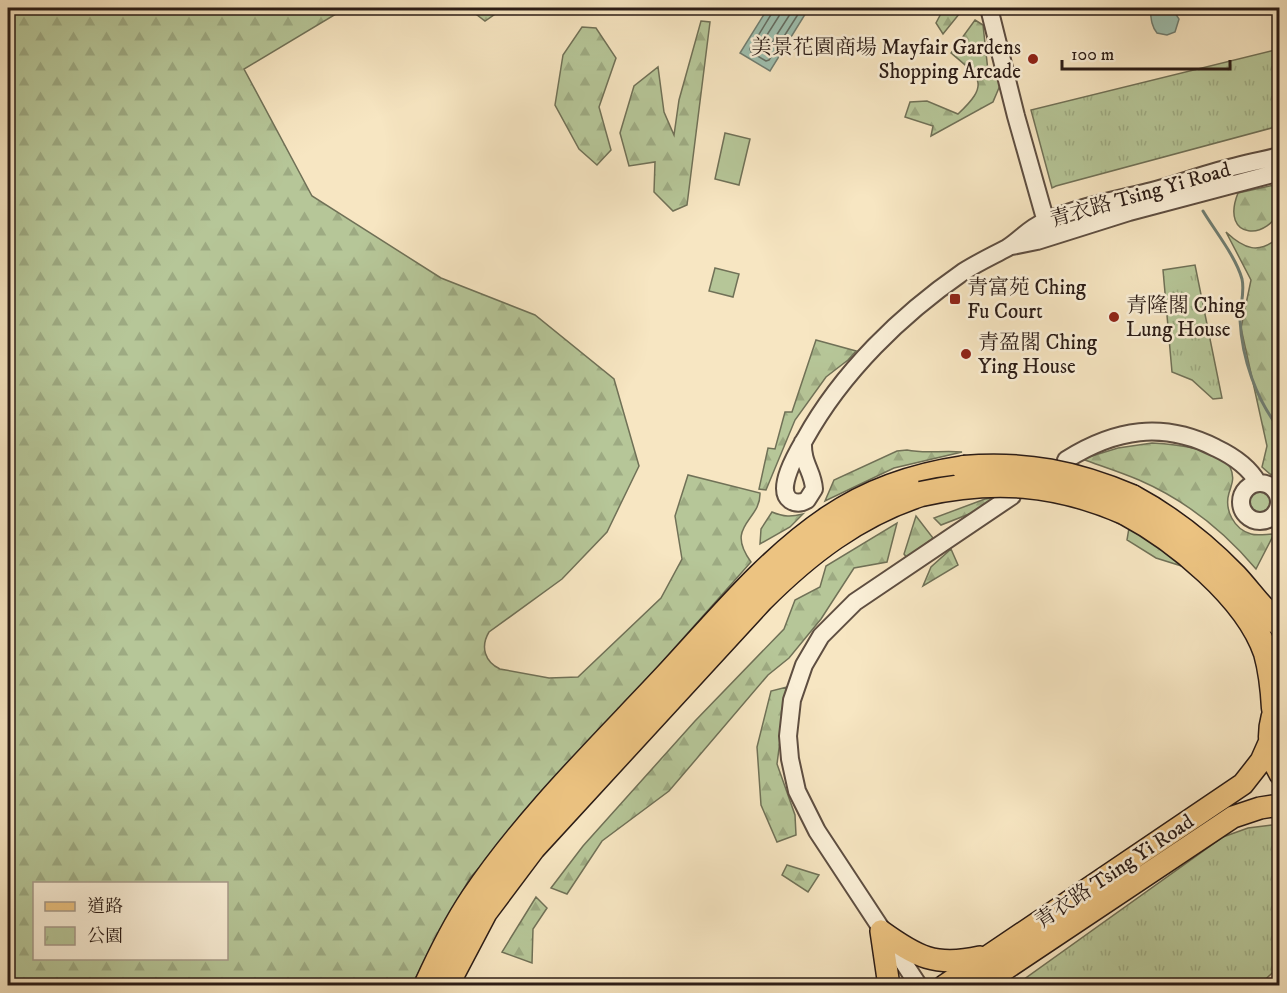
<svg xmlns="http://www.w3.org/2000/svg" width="1287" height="993" viewBox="0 0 1287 993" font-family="'IM FELL DW Pica','Noto Serif TC',serif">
	<defs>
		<pattern id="forest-firs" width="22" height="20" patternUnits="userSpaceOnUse" patternTransform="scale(1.5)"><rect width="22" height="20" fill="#b6c698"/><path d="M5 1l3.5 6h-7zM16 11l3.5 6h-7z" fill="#9daa82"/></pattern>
		<pattern id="park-tufts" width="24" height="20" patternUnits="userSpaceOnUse" patternTransform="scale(1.5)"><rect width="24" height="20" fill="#b6c698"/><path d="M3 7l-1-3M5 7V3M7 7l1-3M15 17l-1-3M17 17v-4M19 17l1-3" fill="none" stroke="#9daa82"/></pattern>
	</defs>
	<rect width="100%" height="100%" fill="#f7e6c2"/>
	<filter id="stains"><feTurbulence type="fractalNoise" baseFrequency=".00333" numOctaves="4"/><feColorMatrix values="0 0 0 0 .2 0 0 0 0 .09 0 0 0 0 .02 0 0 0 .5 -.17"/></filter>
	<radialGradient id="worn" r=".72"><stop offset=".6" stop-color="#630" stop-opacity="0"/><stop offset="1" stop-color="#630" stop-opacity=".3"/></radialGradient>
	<!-- grass -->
	<path fill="#b6c698" stroke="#707157" stroke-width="1.5" d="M725 133 750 139 739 185 715 179Z
		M715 268 739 274 733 297 709 291Z
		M1247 502a13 13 0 1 1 26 0a13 13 0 1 1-26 0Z"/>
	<!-- forest -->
	<path fill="url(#forest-firs)" stroke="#707157" stroke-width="1.5" fill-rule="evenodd" d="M8 8H346L244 69 312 196 441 278 535 315 614 379 639 466 607 532 562 579 489 632C480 647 485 662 500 669L549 678 578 677 661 598 682 559 675 516 688 475 760 493C761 521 724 525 751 562L470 878 430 949 412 985H8ZM34 884H226V958H34Z
		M468 8H504L485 21Z
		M944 8H964L943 34 936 23Z
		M975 20 983 25 988 71 1001 83 993 102 931 136 933 126 905 117 910 102 927 101 958 114C990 84 981 78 951 53Z
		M701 21 710 22 687 205 673 211 654 192 655 162 629 166 620 133 634 86 658 67 664 112 674 135 679 100Z
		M582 27 596 28 616 58 599 107 611 150 597 165 579 149 555 105 563 55Z
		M1279 184C1280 191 1281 200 1280 207 1271 241 1219 241 1238 193Z
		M1226 232C1244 249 1259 255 1279 237V477L1270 474 1262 467 1267 446 1241 328 1251 280Z
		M816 340 856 351 848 360 826 377 795 420 766 490 759 489 768 448 775 449 785 412H792Z
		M1152 443C1172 444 1219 448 1230 467 1235 477 1232 484 1229 493 1224 510 1234 529 1251 534 1257 536 1267 534 1274 534L1256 569C1224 531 1185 500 1139 480 1120 472 1101 466 1082 459L1118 448Z
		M907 450C925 454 943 450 962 452L894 468 825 501 834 480 897 451Z
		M998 497 982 509 941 525 934 518 985 499Z
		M772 512C784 517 791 517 803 514L790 527 760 544 761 529Z
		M916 516 933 538 907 558 904 554Z
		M1130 522 1191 569 1156 558 1127 540Z
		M897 523 887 562 854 568 821 619 789 658 768 675 669 791 602 841 567 894 551 888 583 846 695 721 784 629 795 600 820 587 826 566Z
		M951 549 958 565 923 586 931 567Z
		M787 687 777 764 795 815 796 835 777 842 761 805 757 747 771 691Z
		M787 865 819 875 808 892 782 875Z
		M536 897 547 908 533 929 532 963 502 952Z"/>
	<!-- park -->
	<path fill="url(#park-tufts)" stroke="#707157" stroke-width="1.5" d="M1279 49V126L1056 186 1052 188 1031 110Z
		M1195 265 1222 398 1213 399 1192 380 1172 372 1163 270Z
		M1279 824V967L1259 985H1016L1223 837 1248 828Z"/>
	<!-- water -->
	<path fill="#9ec0b0" stroke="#707e72" stroke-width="1.5" d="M768 8H809L770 71 740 53Z
		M1150 8H1172L1179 19 1175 32 1167 35 1157 33C1151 26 1151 17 1150 8Z"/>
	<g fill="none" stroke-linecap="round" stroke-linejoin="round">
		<!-- shore -->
		<path stroke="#646e63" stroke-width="1.5" d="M773 8 772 13 750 49 751 52 766 61 769 60 802 8
			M781 8 779 16 760 46 763 51 767 50 794 8"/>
		<!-- stream -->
		<path stroke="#707e72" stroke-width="3" d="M1203 211C1215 231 1236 257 1242 279 1245 292 1240 306 1240 320 1242 359 1256 399 1280 430"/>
		<defs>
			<path id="minor" d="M989 8 1016 116 1048 229
				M1012 246 1037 241 1129 212 1280 172
				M803 442C802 464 813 471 814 489L807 500C802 503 796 504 790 500 775 489 798 451 805 439 842 372 901 315 963 272 977 263 992 256 1007 248 1020 240 1029 228 1044 222 1075 208 1111 201 1144 193 1169 187 1193 178 1218 171 1238 165 1259 161 1280 156
				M1066 460C1115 429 1163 421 1216 448 1233 456 1249 467 1258 483
				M1241 502a19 19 0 1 1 38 0a19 19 0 1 1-38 0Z
				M919 986 817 831 797 791 790 759 788 736 792 700 804 665 821 636 855 602 1012 496"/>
			<path id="major" d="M1280 699C1266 722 1266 751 1280 774
				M881 931C917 957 935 967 980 957
				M881 931 889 986
				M944 986 1243 784 1261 761 1269 743
				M980 986 1233 817 1260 808 1280 805"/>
			<path id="highway" d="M1132 497C1171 518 1204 544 1235 576 1250 592 1262 611 1280 624
				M1124 512C1175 539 1247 597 1266 653 1271 671 1273 690 1274 708
				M426 986C440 955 455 925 473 898 529 815 602 745 670 672 720 618 768 559 829 518 870 490 916 475 964 468
				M446 986 485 912 533 848 761 600C808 553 857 515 921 494"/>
		</defs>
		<!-- minor casing -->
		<use href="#minor" stroke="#5e4e41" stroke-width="20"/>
		<!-- major casing -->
		<use href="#major" stroke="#2b1c16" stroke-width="24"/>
		<!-- highway casing -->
		<use href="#highway" stroke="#2b1c16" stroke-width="27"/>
		<!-- minor -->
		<use href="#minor" stroke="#faefd7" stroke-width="16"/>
		<!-- major -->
		<use href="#major" stroke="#ecc381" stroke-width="21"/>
		<!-- highway -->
		<use href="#highway" stroke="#ecc381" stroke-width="24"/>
		<defs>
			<path id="highway-bridge" d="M964 468C1026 463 1075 473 1132 497
				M921 494C994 478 1055 482 1124 512"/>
		</defs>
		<!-- highway-bridge casing -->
		<use href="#highway-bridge" stroke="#2b1c16" stroke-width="27" stroke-linecap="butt"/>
		<!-- highway-bridge -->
		<use href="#highway-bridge" stroke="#ecc381" stroke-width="24"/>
	</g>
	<!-- markers -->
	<g fill="#8f2418" stroke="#faefd7" stroke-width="2">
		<circle cx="1033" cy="59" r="6"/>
		<rect x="949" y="293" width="12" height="12" rx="3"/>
		<circle cx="1114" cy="317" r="6"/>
		<circle cx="966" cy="354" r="6"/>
	</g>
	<g text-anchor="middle" stroke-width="5" stroke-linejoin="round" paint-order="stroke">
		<!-- poi labels -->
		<g font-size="21" fill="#2b1c16" stroke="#faefd7" text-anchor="start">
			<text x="1021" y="54" text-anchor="end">美景花園商場 Mayfair Gardens<tspan x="1021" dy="24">Shopping Arcade</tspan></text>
			<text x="967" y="294">青富苑 Ching<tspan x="967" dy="24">Fu Court</tspan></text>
			<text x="1126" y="312">青隆閣 Ching<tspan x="1126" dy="24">Lung House</tspan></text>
			<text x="978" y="349">青盈閣 Ching<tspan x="978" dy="24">Ying House</tspan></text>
		</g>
		<!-- street labels -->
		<g font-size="21" fill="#2b1c16" stroke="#faefd7">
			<text transform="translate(1140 194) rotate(-16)" y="7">青衣路 Tsing Yi Road</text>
			<text transform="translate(1114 871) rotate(-34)" y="7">青衣路 Tsing Yi Road</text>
		</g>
	</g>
	<!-- margin -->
	<rect width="1287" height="993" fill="none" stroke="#f7e6c2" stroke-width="30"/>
	<rect x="9" y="9" width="1269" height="975" fill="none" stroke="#2b1c16" stroke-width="3"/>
	<rect x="15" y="15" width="1257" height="963" fill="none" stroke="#2b1c16" stroke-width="1.5"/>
	<!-- legend -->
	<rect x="33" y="882" width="195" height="78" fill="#faefd7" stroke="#a79b8a" stroke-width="1.5"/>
	<rect x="45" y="902" width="30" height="9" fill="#ecc381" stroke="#a79b8a" stroke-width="1.5"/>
	<text x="87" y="912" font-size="18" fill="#2b1c16">道路</text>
	<rect x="45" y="927" width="30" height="18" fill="url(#park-tufts)" stroke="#a79b8a" stroke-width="1.5"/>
	<text x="87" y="942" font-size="18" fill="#2b1c16">公園</text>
	<!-- scale -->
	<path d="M1062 60v9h168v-9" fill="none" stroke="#2b1c16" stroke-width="3"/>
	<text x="1071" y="60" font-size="18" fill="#2b1c16" stroke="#faefd7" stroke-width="4.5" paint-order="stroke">100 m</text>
	<rect width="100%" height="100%" filter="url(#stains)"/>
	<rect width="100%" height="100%" fill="url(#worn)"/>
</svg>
